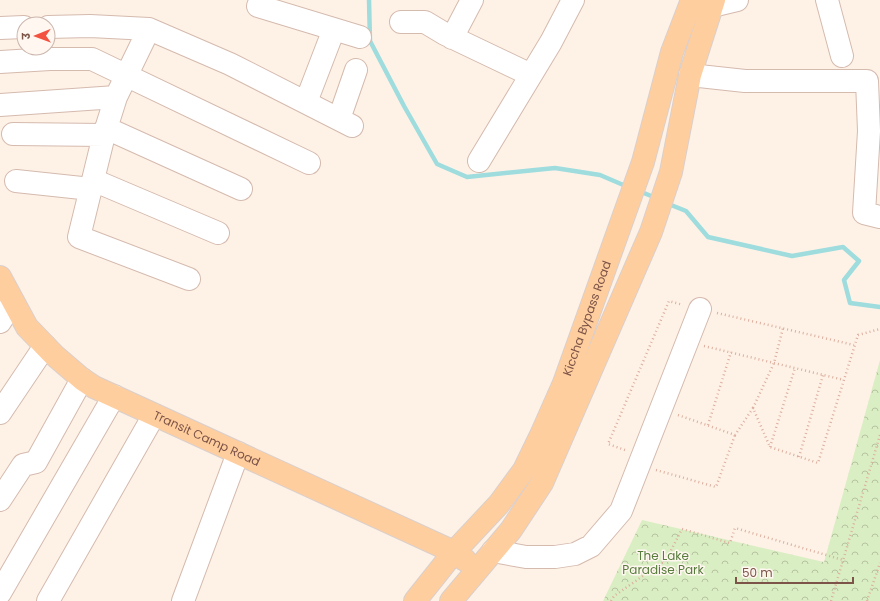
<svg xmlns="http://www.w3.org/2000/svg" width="880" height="601" viewBox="0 0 880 601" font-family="Poppins,'Noto Sans Devanagari',sans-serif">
	<defs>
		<pattern id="forest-crowns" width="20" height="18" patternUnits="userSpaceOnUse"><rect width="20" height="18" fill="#daeec3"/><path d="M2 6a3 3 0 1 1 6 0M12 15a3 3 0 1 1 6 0" fill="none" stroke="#b6c3a0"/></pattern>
	</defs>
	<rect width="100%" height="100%" fill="#fef2e7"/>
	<!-- forest -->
	<path fill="url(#forest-crowns)" d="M880 360V601H603L642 520 824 562Z"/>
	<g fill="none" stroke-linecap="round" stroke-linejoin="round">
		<!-- stream -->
		<path stroke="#9edcde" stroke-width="4.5" d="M369 0 370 41 404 106 437 164 467 177 555 168 600 175 628 187
			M639 191 656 198
			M666 203 686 211 708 237 792 256 843 247 859 261 844 280 850 303 880 307"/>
		<defs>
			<path id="minor" d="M261 0 258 6 360 37
				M827 0 842 56
				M712 6 737 0
				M401 22H425L445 34 531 75
				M48 27 90 26 149 29 230 64 352 126
				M0 28 24 27
				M149 29 116 97 104 135 79 237 189 279
				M452 38 472 0
				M0 62 50 59H92L309 163
				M690 75 745 81H867L869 131 864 213 880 217
				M306 102 334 29
				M0 105 116 97
				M339 119 356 70
				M106 128 241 189
				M13 134 104 135
				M479 161 551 42 573 0
				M93 180 218 233
				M16 181 91 189
				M0 322 13 302
				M0 413 45 346
				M0 500 23 465 36 462 82 379
				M493 551 526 557H555L575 554 591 546 621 511 700 309
				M0 593 114 396
				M48 601 154 415
				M183 601 238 453"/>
			<g id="major">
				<path id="s1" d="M0 277 27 327 54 355 82 379 94 387 454 552 465 560"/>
				<path id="s2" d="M415 601 454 552 499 504 524 470 541 435 564 383 643 162 672 52 692 0"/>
				<path d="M451 601 511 530 542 483 651 232 671 172 690 75 714 0"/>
			</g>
		</defs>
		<!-- minor casing -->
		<use href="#minor" stroke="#d5baae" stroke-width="24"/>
		<!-- major casing -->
		<use href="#major" stroke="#dacfcc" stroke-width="24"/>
		<!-- path -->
		<path stroke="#dcae9e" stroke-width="2.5" stroke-dasharray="1 3" stroke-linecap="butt" d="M717 313 854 345
			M704 346 844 380
			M753 408 774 363 783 328
			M678 415 735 435 753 408 770 447 818 463 858 335 880 329
			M708 425 731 352
			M770 447 795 368
			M625 450 608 444 669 301 683 305
			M799 457 823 375
			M656 470 716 487 735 435
			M611 601 614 596 666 560 682 529 730 543 735 528 843 560
			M831 601 880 435
			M867 601 880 563"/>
		<!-- minor -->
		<use href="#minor" stroke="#fff" stroke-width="22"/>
		<!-- major -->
		<use href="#major" stroke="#ffce9e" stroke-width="22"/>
	</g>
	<g text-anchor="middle" stroke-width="3" stroke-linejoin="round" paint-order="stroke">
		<!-- street labels -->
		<g font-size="12" fill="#7c5448" stroke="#fff7f0">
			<text dy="4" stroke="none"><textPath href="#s2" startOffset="335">Kiccha Bypass Road</textPath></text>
			<text dy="4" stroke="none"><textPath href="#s1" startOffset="271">Transit Camp Road</textPath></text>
		</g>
		<!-- park labels -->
		<g font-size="12" fill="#577c3c" stroke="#fff7f0">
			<text x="663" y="560">The Lake<tspan x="663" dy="14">Paradise Park</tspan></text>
		</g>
	</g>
	<!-- north arrow -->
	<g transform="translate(36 36) rotate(269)"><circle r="19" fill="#fff7f0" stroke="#cbb6ad"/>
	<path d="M0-3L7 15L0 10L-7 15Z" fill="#f35241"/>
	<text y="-6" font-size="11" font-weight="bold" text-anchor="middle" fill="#7c5448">उ</text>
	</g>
	<!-- scale -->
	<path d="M736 577v6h117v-6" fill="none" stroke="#7c5448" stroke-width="2"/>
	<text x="742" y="577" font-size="12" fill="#7c5448" stroke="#fff7f0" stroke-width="3" paint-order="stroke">50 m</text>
</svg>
